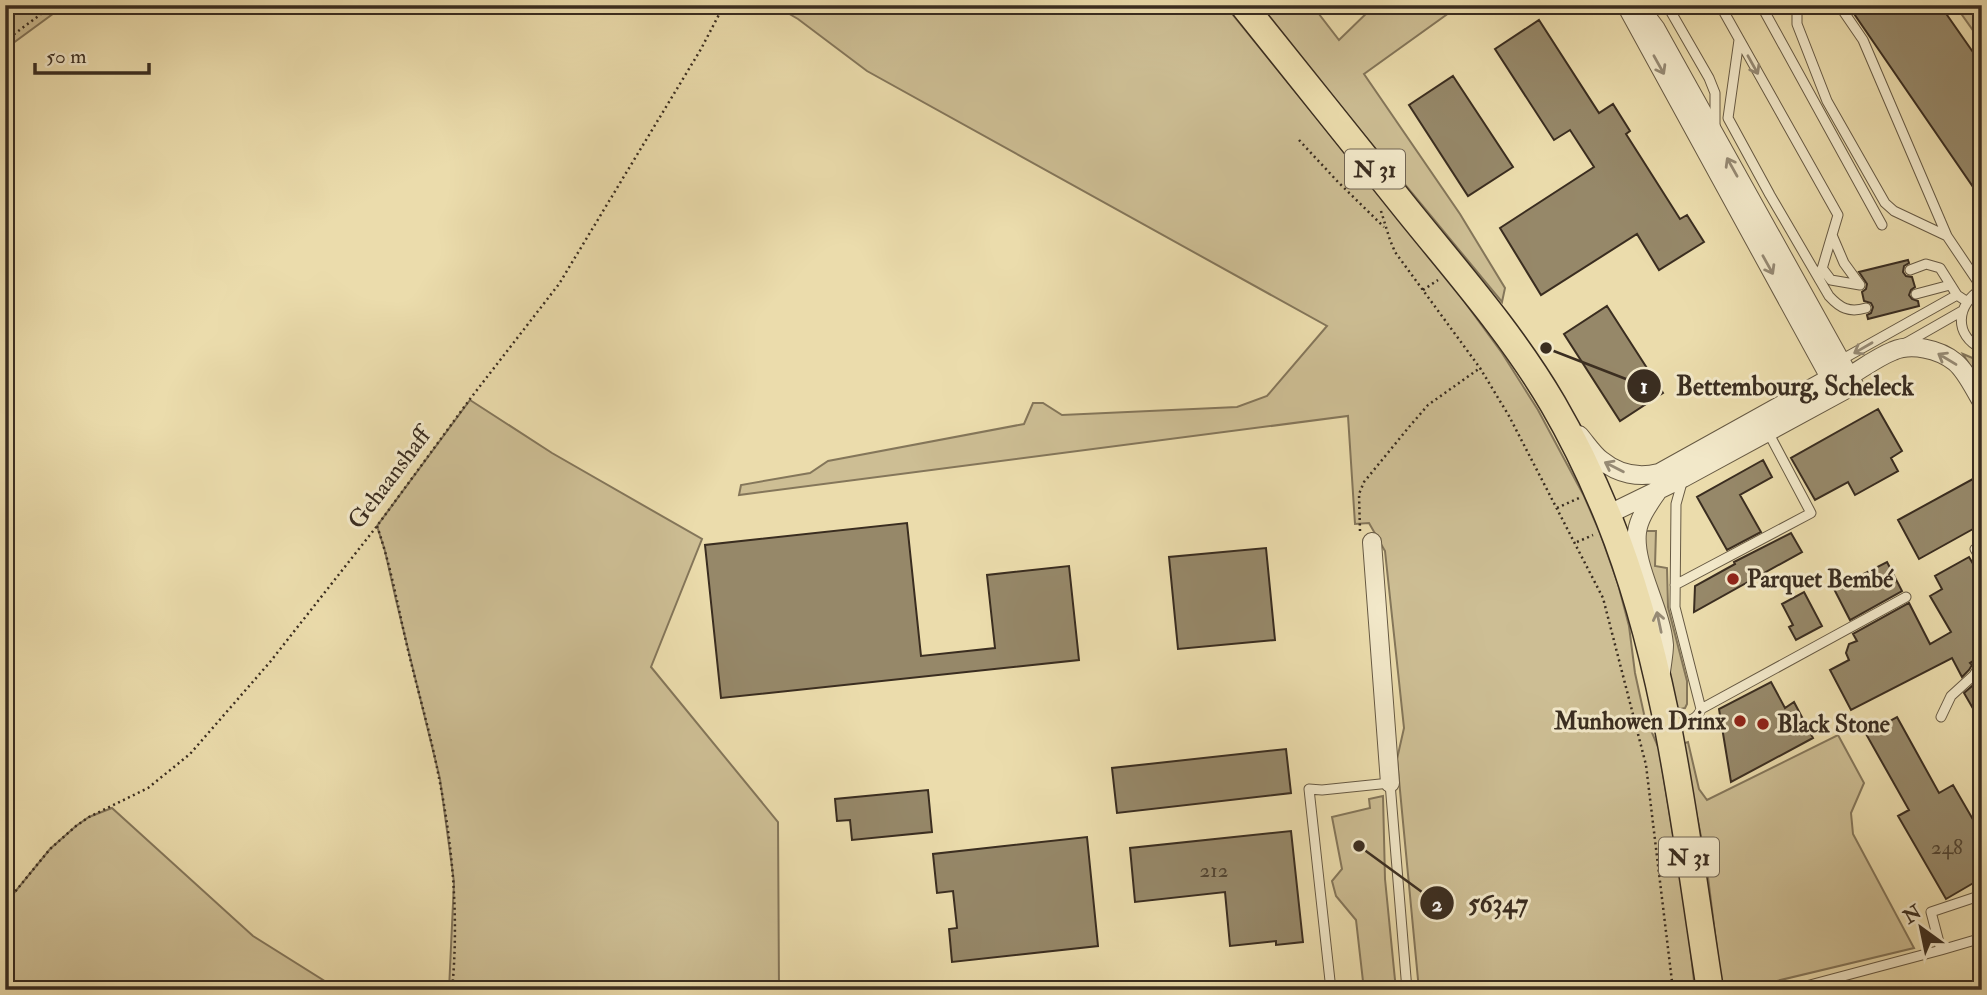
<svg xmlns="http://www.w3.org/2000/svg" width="1987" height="995" viewBox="0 0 1987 995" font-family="'IM FELL Double Pica',serif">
	<rect width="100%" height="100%" fill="#ebdcac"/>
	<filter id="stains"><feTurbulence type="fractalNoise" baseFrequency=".00286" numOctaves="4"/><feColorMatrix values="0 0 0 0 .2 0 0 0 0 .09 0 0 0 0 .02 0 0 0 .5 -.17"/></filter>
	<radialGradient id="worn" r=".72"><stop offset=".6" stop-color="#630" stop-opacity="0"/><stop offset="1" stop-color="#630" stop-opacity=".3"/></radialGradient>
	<!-- green -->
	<path fill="#cdbe94" stroke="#84765a" stroke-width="2" d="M5 5H65L5 49Z
		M774 5H1225L1450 282 1502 353 1538 410 1584 496 1600 533 1618 584 1629 626 1635 673 1644 714 1659 749 1687 919 1695 990H1419L1397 759 1404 728 1385 551 1369 523 1355 524 1348 416 739 495 741 485 810 473 828 461 1024 424 1033 403H1043L1062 415 1237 407 1267 396 1327 326 867 71 798 19Z
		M1257 5H1292L1298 13 1312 5 1339 40 1375 5H1460L1364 74 1460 214 1505 288 1502 302Z
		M1955 5H1982V43Z
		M1963 354 1982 362V377L1978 379Z
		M470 400 552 453 702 539 651 667 778 822 779 990H449L454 882 440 779 396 600 385 551 377 526Z
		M1644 531H1656L1655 566 1667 568 1668 607 1687 681V704L1685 708 1680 709 1676 707 1670 679 1669 644 1643 550Z
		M1838 735 1864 783 1851 813 1853 834 1914 948 1764 984V990H1722L1706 861 1682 744 1688 742 1699 789 1707 800Z
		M1383 796 1385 879 1396 990H1364L1356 920 1336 896 1332 881 1342 869 1332 817 1370 808 1369 799Z
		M112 808 253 936 339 990H5V904L50 849 76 826 89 817Z"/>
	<!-- building -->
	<path fill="#968869" stroke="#3a2d20" stroke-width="2" d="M1848 5H1940L1982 65V200Z
		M1539 20 1599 113 1613 104 1630 131 1626 134 1680 219 1687 215 1704 242 1659 270 1637 234 1541 295 1500 228 1594 167 1570 130 1554 140 1495 49Z
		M1453 76 1513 167 1468 196 1409 105Z
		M1908 260 1909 263 1904 266 1903 272 1906 276 1912 277 1915 287 1911 290 1909 295 1912 299 1918 301 1919 306 1868 319 1867 315 1871 313 1873 307 1871 303 1864 301 1862 292 1866 289 1867 284 1859 272Z
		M1607 306 1663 393 1620 421 1564 334Z
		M1878 409 1902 451 1891 458 1898 471 1855 495 1848 482 1815 500 1791 458Z
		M1763 460 1772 477 1740 495 1761 532 1727 550 1697 497Z
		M1982 474V524L1919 559 1898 520Z
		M907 523 921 656 995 648 987 575 1069 566 1079 660 721 698 705 545Z
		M1791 533 1802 552 1694 612 1695 586 1735 564 1734 562Z
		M1266 548 1275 640 1178 649 1169 557Z
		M1969 557 1982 579V655L1970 663 1972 665 1969 670 1962 677 1952 658 1851 710 1830 670 1849 660 1846 653 1849 644 1857 641 1853 634 1909 603 1930 644 1951 632 1930 596 1942 589 1935 576Z
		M1887 562 1902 591 1850 620 1834 589Z
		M1804 592 1822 626 1796 640 1789 627 1793 625 1782 604Z
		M1980 679 1982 683V724L1964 693Z
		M1771 682 1785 708 1794 702 1813 738 1731 782 1719 709Z
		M1897 717 1939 793 1953 785 1982 835V878L1946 899 1898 816 1909 810 1866 734Z
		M1286 749 1291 793 1117 813 1112 768Z
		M928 790 932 832 852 840 850 820 837 821 835 799Z
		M1291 831 1303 942 1276 945V941L1230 946 1225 892 1135 902 1130 848Z
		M1087 837 1098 946 952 962 949 929 957 928 953 891 937 893 933 854Z"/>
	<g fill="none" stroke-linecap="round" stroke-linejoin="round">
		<defs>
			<path id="lane" d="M1667 5 1709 78 1715 93V127
				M1720 5 1838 215 1832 235 1844 263 1860 285
				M1761 5 1882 225
				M1801 5 1797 14V24L1827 101 1885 203 1894 211 1947 236
				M1839 5 1863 40 1947 236 1982 288
				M1739 40 1728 118 1770 195 1829 296C1840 308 1849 313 1866 308
				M1822 268 1831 280 1860 285
				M1910 270 1926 264 1940 268 1957 295
				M1819 279 1832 235
				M1982 289C1956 304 1953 335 1982 349
				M1916 294 1950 285
				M1906 343 1962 311
				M1841 360 1957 295 1966 301
				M1982 545 1975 549 1982 561
				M1675 585 1811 513 1768 432
				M1701 709 1906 597
				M1941 717 1951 696 1974 675 1982 662
				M1668 725C1682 722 1696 723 1701 709L1675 607 1676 504 1683 479
				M1982 895 1931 912 1941 950 1982 938
				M1331 990 1309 789 1322 790 1390 783 1407 990
				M1791 990 1941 950"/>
			<path id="street" d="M1626 5 1834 385
				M1841 381C1858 372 1875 358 1893 351 1911 343 1939 349 1955 362 1966 371 1974 389 1982 402
				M1579 435C1586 443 1593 454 1601 460 1618 474 1639 478 1659 473L1830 378
				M1657 492C1649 504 1639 517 1637 532 1633 566 1661 608 1664 645 1664 653 1662 663 1661 672
				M1607 515 1683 478 1854 385 1656 29 1638 5
				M1372 542 1390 783"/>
			<path id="primary" d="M1243 5C1298 74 1353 142 1408 211 1458 273 1512 334 1553 404 1574 440 1593 480 1609 519 1669 669 1685 832 1710 990"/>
		</defs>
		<!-- lane casing -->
		<use href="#lane" stroke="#665943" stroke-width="11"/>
		<!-- street casing -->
		<use href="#street" stroke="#665943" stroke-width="20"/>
		<!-- primary casing -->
		<use href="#primary" stroke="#3a2d20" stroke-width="29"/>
		<!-- path -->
		<path stroke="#3a2d20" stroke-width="2.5" stroke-dasharray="2 3.5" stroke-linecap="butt" d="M5 41 53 5
			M1299 140 1338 182 1384 227
			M1381 211 1390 240 1395 252 1480 368 1509 416 1603 598 1646 765 1673 990
			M1423 290 1438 280
			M1557 508 1579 498
			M377 526C391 566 398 608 408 650 418 692 431 735 439 778 453 847 459 920 452 990
			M1360 531 1359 494 1364 482 1409 427 1428 405 1480 368
			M1577 542 1593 535
			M5 904 50 849 76 826 89 817 148 788 190 754 270 662 377 526 470 399 559 284 701 49 724 5"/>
		<!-- lane -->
		<use href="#lane" stroke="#f2e8c9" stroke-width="9"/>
		<!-- street -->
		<use href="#street" stroke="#f2e8c9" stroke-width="18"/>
		<!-- primary -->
		<use href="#primary" stroke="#ebdcac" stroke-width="26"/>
	</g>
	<!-- one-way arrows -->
	<defs><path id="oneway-shaft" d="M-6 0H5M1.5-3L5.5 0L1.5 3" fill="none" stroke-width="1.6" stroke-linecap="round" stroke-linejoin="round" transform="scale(1.75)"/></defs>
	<g stroke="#968a74">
		<use href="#oneway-shaft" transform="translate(1659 65) rotate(61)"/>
		<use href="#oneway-shaft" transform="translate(1753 65) rotate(61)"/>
		<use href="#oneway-shaft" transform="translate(1732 167) rotate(-119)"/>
		<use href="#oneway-shaft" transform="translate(1768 265) rotate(61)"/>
		<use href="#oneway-shaft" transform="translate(1863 348) rotate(150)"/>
		<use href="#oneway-shaft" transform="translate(1947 359) rotate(-149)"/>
		<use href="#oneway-shaft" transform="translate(1614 467) rotate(-153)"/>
		<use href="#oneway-shaft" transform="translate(1659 622) rotate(-102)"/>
	</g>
	<!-- markers -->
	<g fill="#8f2418" stroke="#f2e8c9" stroke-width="2.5">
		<circle cx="1733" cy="579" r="7"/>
		<circle cx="1740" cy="721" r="7"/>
		<circle cx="1763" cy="724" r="7"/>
	</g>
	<g text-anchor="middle" stroke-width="6" stroke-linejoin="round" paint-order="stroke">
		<!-- number labels -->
		<g font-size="21" fill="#514432">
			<text x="1947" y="854">248</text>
			<text x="1214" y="877">212</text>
		</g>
		<!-- shield labels -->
		<g fill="#f2e8c9" stroke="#716553" stroke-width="2">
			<rect x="1345" y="149.5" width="60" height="39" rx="5"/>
			<rect x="1659" y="837.5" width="60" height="39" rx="5"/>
		</g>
		<g font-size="23" font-weight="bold" fill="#3a2d20">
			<text x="1375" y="177">N 31</text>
			<text x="1689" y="865">N 31</text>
		</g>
		<!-- street labels -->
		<g font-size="24" fill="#3a2d20" stroke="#f2e8c9">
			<text transform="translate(389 478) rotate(-53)" y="8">Gehaanshaff</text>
		</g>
		<!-- poi labels -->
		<g font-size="24" font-weight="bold" fill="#3a2d20" stroke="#f2e8c9" text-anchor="start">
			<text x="1747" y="587">Parquet Bembé</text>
			<text x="1726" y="729" text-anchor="end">Munhowen Drinx</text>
			<text x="1777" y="732">Black Stone</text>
		</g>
	</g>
	<!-- callouts -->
	<path fill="none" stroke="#3a2d20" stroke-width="2.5" d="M1546 348L1644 386M1359 846L1437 903"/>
	<g fill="#3a2d20" stroke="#f2e8c9" stroke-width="2.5">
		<circle cx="1546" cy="348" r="7"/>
		<circle cx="1359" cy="846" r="7"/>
		<circle cx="1644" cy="386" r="18"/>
		<circle cx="1437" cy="903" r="18"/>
	</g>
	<g font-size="21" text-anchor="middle" font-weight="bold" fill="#fff">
		<text x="1644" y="393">1</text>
		<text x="1437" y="911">2</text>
	</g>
	<g font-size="26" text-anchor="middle" font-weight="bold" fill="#3a2d20" stroke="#f2e8c9" stroke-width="6" stroke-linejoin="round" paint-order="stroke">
		<text x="1795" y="395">Bettembourg, Scheleck</text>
		<text x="1498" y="912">56347</text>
	</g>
	<!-- margin -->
	<rect width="1987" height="995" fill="none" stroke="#ebdcac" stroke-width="28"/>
	<rect x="7" y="7" width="1973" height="981" fill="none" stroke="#3a2d20" stroke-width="3.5"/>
	<rect x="14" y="14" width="1959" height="967" fill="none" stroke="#3a2d20" stroke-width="2"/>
	<!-- north arrow -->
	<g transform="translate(1921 928) rotate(327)" stroke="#f2e8c9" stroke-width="5" paint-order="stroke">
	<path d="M0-5L12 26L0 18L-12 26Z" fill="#3a2d20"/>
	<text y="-10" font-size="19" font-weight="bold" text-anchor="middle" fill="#3a2d20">N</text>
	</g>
	<!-- scale -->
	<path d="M35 63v10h114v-10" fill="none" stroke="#3a2d20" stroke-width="3.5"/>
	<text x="46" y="63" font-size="21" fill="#3a2d20" stroke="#f2e8c9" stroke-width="5" paint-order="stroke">50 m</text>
	<rect width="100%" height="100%" filter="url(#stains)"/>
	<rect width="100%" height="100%" fill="url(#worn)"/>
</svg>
